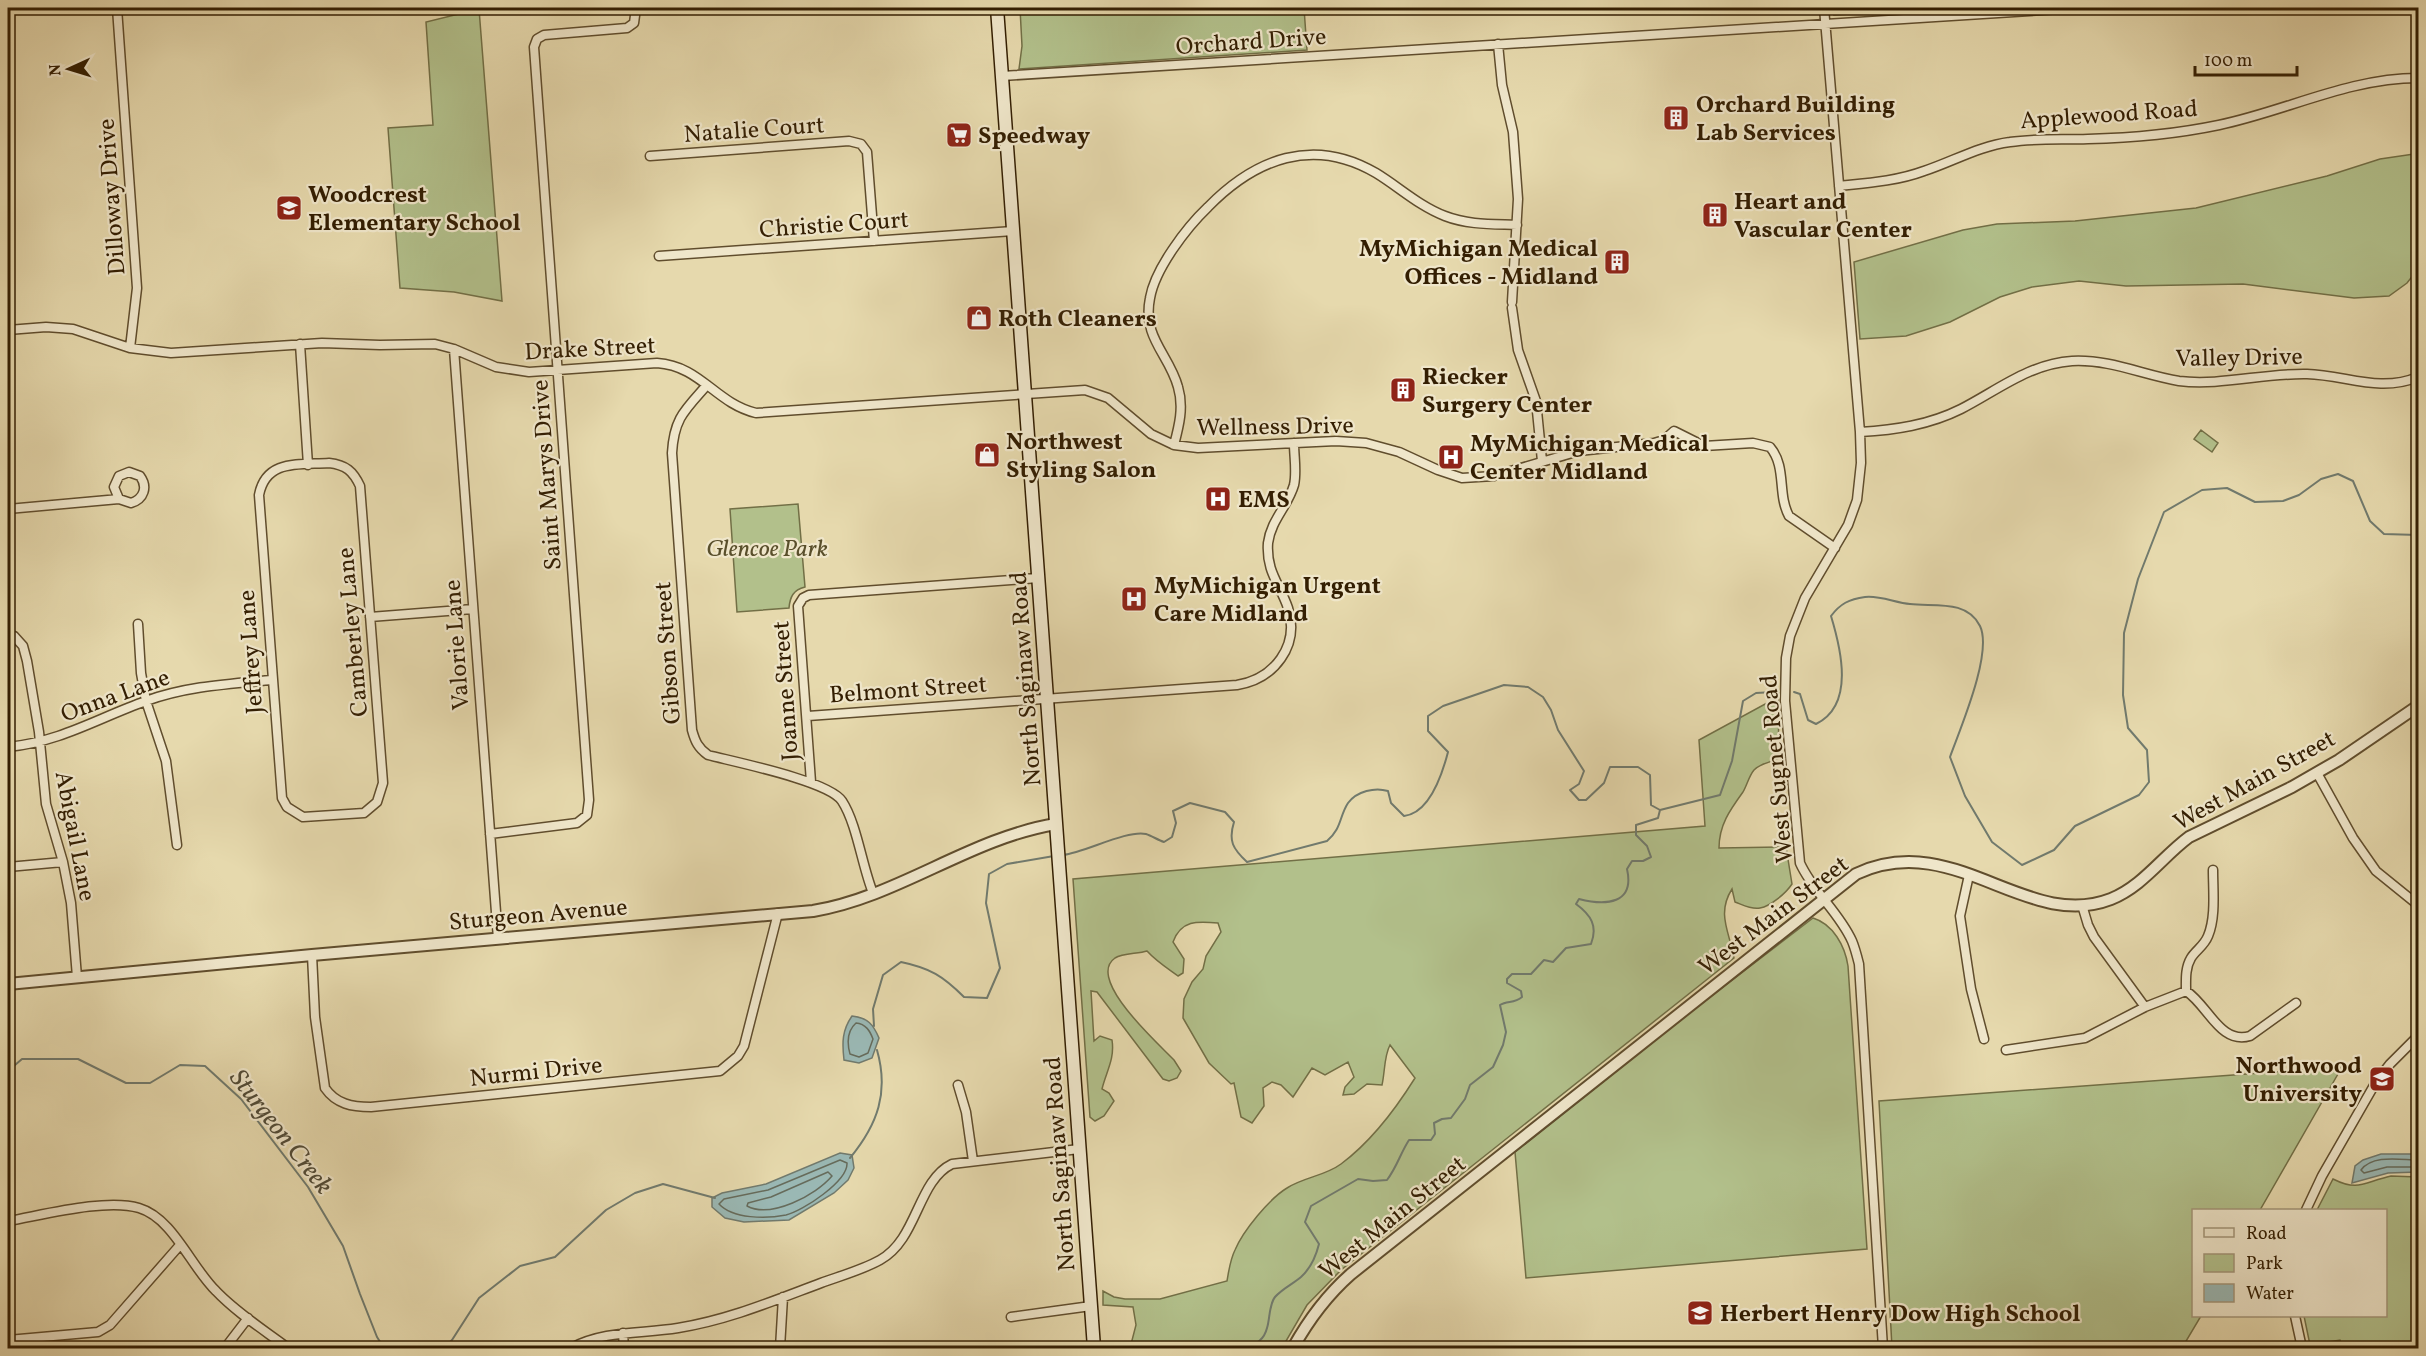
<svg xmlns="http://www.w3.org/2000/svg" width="2426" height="1356" viewBox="0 0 2426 1356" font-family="Vollkorn,serif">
	<rect width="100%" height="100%" fill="#e6d9ad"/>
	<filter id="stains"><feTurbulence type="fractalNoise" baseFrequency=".00333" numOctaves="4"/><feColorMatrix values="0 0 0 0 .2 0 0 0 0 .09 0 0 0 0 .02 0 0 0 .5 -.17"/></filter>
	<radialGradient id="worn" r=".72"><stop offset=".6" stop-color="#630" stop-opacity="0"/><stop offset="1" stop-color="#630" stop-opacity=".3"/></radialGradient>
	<!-- green -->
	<path fill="#b2c08b" stroke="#726f46" stroke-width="1.5" d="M1020 8H1304L1307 50 1019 69 1022 46Z
		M1834 8H1961L1834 15Z
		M479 9 502 301 454 292 400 288 388 128 433 125 426 22Z
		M2414 154 2418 155V269L2407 283 2389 296 2354 298 2243 284 2126 286 2079 281 2032 287 2000 297 1950 322 1906 336 1860 339 1854 262 1963 230 1997 224 2075 221 2196 208 2327 176 2380 159Z
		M2201 430 2218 443 2212 452 2194 439Z
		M798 504 805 587C793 590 790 597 789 608L737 612 730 509Z
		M1778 697 1779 758C1771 763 1762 762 1754 770 1749 776 1747 785 1743 792 1730 810 1719 825 1719 848L1786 847 1792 884C1786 893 1771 906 1760 908 1752 910 1743 905 1735 902L1732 889C1716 914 1730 933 1734 958L1341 1270 1307 1305 1282 1348H1130L1136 1325 1133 1307 1103 1305V1291L1114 1297 1125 1299H1160L1227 1281C1229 1270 1230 1260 1235 1250 1243 1231 1269 1199 1287 1188 1304 1177 1325 1176 1341 1164 1372 1141 1395 1110 1415 1078L1390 1045C1384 1056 1385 1072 1382 1085L1367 1084 1354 1094 1343 1095 1345 1087 1354 1077 1348 1062 1325 1075 1312 1068 1293 1097 1281 1085 1272 1082 1263 1088 1264 1106 1252 1123 1241 1117 1234 1083 1231 1084 1209 1063 1183 1018 1184 999 1192 982 1203 969 1206 956 1221 932 1218 923C1197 921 1181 920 1173 942L1184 959 1183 973 1178 976C1167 968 1156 961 1147 951 1138 954 1123 953 1115 958 1085 979 1160 1045 1174 1060L1181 1071 1177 1078 1169 1081 1163 1079 1097 992 1091 991 1094 1041 1100 1036 1112 1040C1115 1059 1106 1072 1102 1089L1109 1093 1114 1101 1104 1116 1095 1121 1090 1117 1073 879 1705 826 1699 740Z
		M1813 918C1833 924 1845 946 1848 966L1867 1249 1526 1278 1515 1152 1688 1014Z
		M2342 1067 2260 1210H2194V1316H2201L2182 1348H1892L1879 1101Z
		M2391 1176 2418 1177V1348H2343L2340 1340 2310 1345 2304 1316H2386V1210H2317L2333 1179C2359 1192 2364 1182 2391 1176Z"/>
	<!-- water -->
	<path fill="#9ab8b4" stroke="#717a6d" stroke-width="1.5" d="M852 1016C868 1018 873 1024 879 1038L872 1058 859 1063 844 1060C842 1043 842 1030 852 1016Z
		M840 1153 852 1155 854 1168 848 1180 834 1193 789 1220 744 1222 725 1218 712 1207V1198L722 1193 766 1184Z
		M2381 1154H2418V1172L2388 1173 2352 1183 2355 1166 2363 1160Z"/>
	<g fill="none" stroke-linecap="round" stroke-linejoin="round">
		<!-- shore -->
		<path stroke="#666b5b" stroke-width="1.5" d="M856 1023C866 1024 870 1031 873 1039L868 1053 859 1057 850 1054C847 1043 847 1031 856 1023Z
			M840 1160 847 1163C848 1181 803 1211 786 1215 766 1219 733 1219 719 1204L724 1199 768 1190Z
			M2418 1160C2401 1160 2373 1154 2361 1170L2364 1173 2387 1167H2418
			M828 1172 832 1176C816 1195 771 1219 747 1206L748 1203 771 1197Z"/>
		<!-- stream -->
		<path stroke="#717a6d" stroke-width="2" d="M1794 692 1800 694 1808 720 1816 724C1855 705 1841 649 1831 616 1840 604 1849 599 1865 597 1879 595 1896 603 1910 604 1933 607 1967 599 1980 626 1993 653 1960 729 1950 757L1965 796 1992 842 2022 865 2054 850 2075 826 2139 795 2149 782 2147 750 2128 728 2123 695 2124 633 2138 579 2164 512 2202 490 2227 488 2255 502 2283 501 2299 495 2321 479 2338 474 2353 481 2370 521 2384 534 2418 535
			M1063 855C1086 852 1126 830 1146 834 1152 836 1158 840 1164 842L1172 837 1176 823 1173 811 1190 803 1225 812 1234 822C1228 841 1233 849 1247 862L1327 841C1342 828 1339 817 1348 803 1357 791 1375 787 1388 791L1391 803 1404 816C1430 813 1442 775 1448 752L1428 731V716L1443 706 1504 685 1528 687 1543 697 1551 710 1558 730 1584 771 1579 784 1570 790 1579 800H1586L1604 783 1610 767H1638L1650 775 1651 805 1660 810 1720 795 1732 761 1743 701 1756 693 1773 692
			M874 1026 873 1009 883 975 901 962C930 968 943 976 964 997L987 998 1000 968 986 903 989 874 1007 864 1054 856
			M8 1071 22 1059H78L126 1083H150L180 1065 205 1066 241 1099 308 1187 343 1246 360 1294 377 1337 384 1348
			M850 1158C878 1124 889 1092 877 1050
			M444 1348 452 1340 479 1298 520 1266 555 1257 606 1210 635 1193 663 1184 715 1198
			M1206 1348 1216 1342C1233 1348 1261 1352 1267 1328 1270 1319 1269 1304 1275 1297 1283 1288 1293 1284 1301 1277 1311 1268 1316 1256 1319 1244L1305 1222 1311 1206 1358 1179 1373 1181 1387 1180C1397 1167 1400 1154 1409 1140H1431L1435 1134 1434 1123 1442 1119 1451 1118 1465 1099 1470 1085 1493 1067 1503 1045 1506 1032 1500 1005C1507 1000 1514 1004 1522 997L1521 991 1507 983V979L1512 974H1531L1544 960 1553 962 1566 948 1591 944C1598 926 1591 915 1576 904L1579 899C1606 906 1635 904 1627 869L1632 861H1643L1651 857 1647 846 1636 835V825L1658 818 1660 810"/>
		<defs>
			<path id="minor" d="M117 8 137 288 130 348
				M1824 8 1860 432 1861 463 1857 500 1848 525 1805 598 1790 636 1786 658 1785 701 1800 863C1813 892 1839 912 1852 941 1855 948 1857 956 1859 964L1883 1348
				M1498 44 1502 85 1513 132 1518 199 1512 302
				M1002 76 2077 8
				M650 156 849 141 861 144 867 152 874 241
				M1839 186C1868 183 1897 181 1924 171 1954 161 1979 146 2010 142 2036 138 2062 140 2088 139 2132 138 2176 134 2219 125 2286 111 2349 78 2418 78
				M659 256 1013 231
				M1512 308 1518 350 1536 401 1542 461
				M8 330 46 327 73 329 130 348 171 353 322 343 380 345 435 344 454 349 496 367 529 372 657 363C701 366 715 403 756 413L1085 390 1108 398 1151 434 1174 445 1198 448 1336 441 1366 443 1399 452 1438 470 1462 478 1494 476 1579 451 1654 443 1664 440 1674 431 1704 446 1753 443 1770 447C1787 467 1777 494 1789 516L1835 548
				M300 344 308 465
				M454 349 498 939
				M707 385C685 410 674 418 672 453L692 730C695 741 698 748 708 755 735 762 829 781 842 801 857 824 862 866 873 893
				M1860 432C1895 430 1929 425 1961 409 1998 390 2029 364 2072 361 2110 359 2143 375 2179 381 2221 386 2264 373 2307 374 2346 375 2379 393 2418 377
				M1174 445C1179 426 1184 407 1178 387 1169 354 1142 338 1150 298 1155 269 1186 228 1208 207 1255 159 1313 136 1376 173 1399 187 1419 206 1445 216 1468 225 1493 224 1517 225
				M329 463C346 465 353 471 360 486L383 783 377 802 364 813 303 817 287 807 282 798 259 495C266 459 299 465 329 463Z
				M8 509 119 499 131 503C144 499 148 487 140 476L129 472 119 476 114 487 119 499
				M370 617 473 609
				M138 624 141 673 146 701 166 761 177 845
				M8 634 14 636 23 646 27 661 39 732 46 804 63 862 71 903 77 977
				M808 716 1237 685C1274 679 1300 646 1288 608 1280 584 1266 572 1268 543 1271 520 1288 506 1294 485 1297 472 1294 457 1294 443
				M8 747C60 742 98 718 146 701 187 686 229 684 272 680
				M2317 773 2353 838 2376 871 2418 905
				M811 782 798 606 803 598 809 595 1038 578
				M490 834 577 823 587 815 589 800 534 47 537 39 544 35 627 28 634 23 636 8
				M8 867 63 862
				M1969 875 1960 916 1971 989 1984 1039
				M2082 905 2088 925 2094 937 2145 1007 2186 991C2208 1005 2220 1045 2250 1036L2296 1003
				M312 955 315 1017 325 1088C336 1104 352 1107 371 1107L720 1071 738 1056 744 1046 778 913
				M2186 991C2186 980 2185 968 2191 958 2196 950 2204 946 2208 936 2216 917 2213 891 2213 870
				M2006 1050 2085 1038 2145 1007
				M958 1085 966 1112 973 1161
				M2306 1210 2322 1176 2376 1082 2390 1064 2418 1036
				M8 1221C43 1215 106 1198 139 1208 173 1218 191 1267 216 1291 237 1313 264 1330 288 1348
				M2295 1316 2302 1348
				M1011 1317 1091 1306
				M623 1333 624 1348
				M8 1340 98 1332 110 1325 180 1245
				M225 1348 248 1318
				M571 1348C605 1330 641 1334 678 1328 728 1320 773 1301 821 1283 840 1276 862 1270 880 1260 918 1239 917 1181 952 1164L1079 1149
				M780 1348 783 1297
				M2292 1348 2301 1347"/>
			<path id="tertiary" d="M8 984 312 955 813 911C898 897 970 838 1056 824
				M1293 1348C1309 1319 1326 1296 1351 1274L1856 874C1954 828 2026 932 2111 899 2143 886 2162 857 2189 837L2292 787 2339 760 2418 706"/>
			<path id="secondary" d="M997 8 1094 1348"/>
		</defs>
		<!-- minor casing -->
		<use href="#minor" stroke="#604d2d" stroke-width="11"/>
		<!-- tertiary casing -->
		<use href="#tertiary" stroke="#604d2d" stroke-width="14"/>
		<!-- secondary casing -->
		<use href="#secondary" stroke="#331e02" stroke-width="15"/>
		<!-- minor -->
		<use href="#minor" stroke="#efe6ca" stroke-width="8"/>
		<!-- tertiary -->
		<use href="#tertiary" stroke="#efe6ca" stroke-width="10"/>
		<!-- secondary -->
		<use href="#secondary" stroke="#efe6ca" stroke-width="12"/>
	</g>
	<!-- icons -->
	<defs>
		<symbol id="building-square" viewBox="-11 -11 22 22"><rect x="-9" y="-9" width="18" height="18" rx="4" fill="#8f2418" stroke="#efe6ca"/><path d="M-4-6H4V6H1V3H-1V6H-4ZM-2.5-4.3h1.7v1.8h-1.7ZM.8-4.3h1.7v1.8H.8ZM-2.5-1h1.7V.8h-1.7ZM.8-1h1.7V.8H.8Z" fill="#fff"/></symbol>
		<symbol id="supermarket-square" viewBox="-11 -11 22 22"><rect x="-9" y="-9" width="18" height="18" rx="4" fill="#8f2418" stroke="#efe6ca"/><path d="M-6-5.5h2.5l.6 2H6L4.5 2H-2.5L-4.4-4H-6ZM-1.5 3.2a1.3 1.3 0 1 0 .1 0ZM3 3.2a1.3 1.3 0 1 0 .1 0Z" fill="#fff"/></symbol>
		<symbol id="school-square" viewBox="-11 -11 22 22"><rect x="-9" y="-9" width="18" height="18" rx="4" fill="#8f2418" stroke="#efe6ca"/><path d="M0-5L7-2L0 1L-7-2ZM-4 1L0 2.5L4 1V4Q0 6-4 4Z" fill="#fff"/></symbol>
		<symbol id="shop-square" viewBox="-11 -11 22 22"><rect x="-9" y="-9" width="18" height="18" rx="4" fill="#8f2418" stroke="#efe6ca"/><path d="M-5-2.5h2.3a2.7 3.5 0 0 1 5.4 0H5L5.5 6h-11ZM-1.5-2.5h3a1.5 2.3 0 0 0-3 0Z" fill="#fff"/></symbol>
		<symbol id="hospital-square" viewBox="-11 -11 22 22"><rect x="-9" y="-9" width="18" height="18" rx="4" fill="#8f2418" stroke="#efe6ca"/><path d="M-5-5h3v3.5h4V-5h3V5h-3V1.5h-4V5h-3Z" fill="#fff"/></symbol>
		<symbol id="university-square" viewBox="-11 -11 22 22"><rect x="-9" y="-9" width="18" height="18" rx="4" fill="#8f2418" stroke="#efe6ca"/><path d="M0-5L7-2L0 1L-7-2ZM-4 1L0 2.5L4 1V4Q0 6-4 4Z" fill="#fff"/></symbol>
	</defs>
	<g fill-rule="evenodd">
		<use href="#building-square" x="1661" y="103" width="30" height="30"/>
		<use href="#supermarket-square" x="944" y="120" width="30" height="30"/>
		<use href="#school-square" x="274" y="193" width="30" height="30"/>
		<use href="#building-square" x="1700" y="200" width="30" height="30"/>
		<use href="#building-square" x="1602" y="247" width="30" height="30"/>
		<use href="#shop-square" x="964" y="303" width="30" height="30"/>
		<use href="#building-square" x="1388" y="375" width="30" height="30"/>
		<use href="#shop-square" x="972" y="440" width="30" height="30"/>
		<use href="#hospital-square" x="1436" y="442" width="30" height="30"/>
		<use href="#hospital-square" x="1203" y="484" width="30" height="30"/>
		<use href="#hospital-square" x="1119" y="584" width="30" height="30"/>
		<use href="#university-square" x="2367" y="1064" width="30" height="30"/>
		<use href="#school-square" x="1685" y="1298" width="30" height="30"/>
	</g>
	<g text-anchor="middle" stroke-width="4.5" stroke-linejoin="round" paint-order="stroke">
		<!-- street labels -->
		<g font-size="24" fill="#331e02" stroke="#efe6ca">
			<text transform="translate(1251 41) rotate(-4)" y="8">Orchard Drive</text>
			<text transform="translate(2109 114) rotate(-4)" y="8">Applewood Road</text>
			<text transform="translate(754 129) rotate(-4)" y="8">Natalie Court</text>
			<text transform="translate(111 197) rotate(-94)" y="8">Dilloway Drive</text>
			<text transform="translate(834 224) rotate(-4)" y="8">Christie Court</text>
			<text transform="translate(590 348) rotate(-3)" y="8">Drake Street</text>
			<text transform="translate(2239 357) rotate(-1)" y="8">Valley Drive</text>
			<text transform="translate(1275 426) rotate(-1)" y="8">Wellness Drive</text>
			<text transform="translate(546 475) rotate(-94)" y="8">Saint Marys Drive</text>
			<text transform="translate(352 632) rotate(-95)" y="8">Camberley Lane</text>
			<text transform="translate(456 645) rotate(-94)" y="8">Valorie Lane</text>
			<text transform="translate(250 652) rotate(-94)" y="8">Jeffrey Lane</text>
			<text transform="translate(667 653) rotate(-94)" y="8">Gibson Street</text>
			<text transform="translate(1025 679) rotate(-94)" y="8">North Saginaw Road</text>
			<text transform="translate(908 689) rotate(-4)" y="8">Belmont Street</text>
			<text transform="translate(785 691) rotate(-94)" y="8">Joanne Street</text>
			<text transform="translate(115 695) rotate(-20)" y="8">Onna Lane</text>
			<text transform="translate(1776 769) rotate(-95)" y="8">West Sugnet Road</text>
			<text transform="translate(2254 780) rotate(-29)" y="8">West Main Street</text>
			<text transform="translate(76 836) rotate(79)" y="8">Abigail Lane</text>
			<text transform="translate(538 914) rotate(-5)" y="8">Sturgeon Avenue</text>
			<text transform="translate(1773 915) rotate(-37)" y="8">West Main Street</text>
			<text transform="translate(536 1071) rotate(-6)" y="8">Nurmi Drive</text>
			<text transform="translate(1059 1164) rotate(-94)" y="8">North Saginaw Road</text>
			<text transform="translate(1392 1217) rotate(-39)" y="8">West Main Street</text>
		</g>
		<!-- poi labels -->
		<g font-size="24" font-weight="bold" fill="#331e02" stroke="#efe6ca" text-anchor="start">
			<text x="1696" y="112">Orchard Building<tspan x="1696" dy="28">Lab Services</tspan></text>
			<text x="978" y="143">Speedway</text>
			<text x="308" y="202">Woodcrest<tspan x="308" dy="28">Elementary School</tspan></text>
			<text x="1734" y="209">Heart and<tspan x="1734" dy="28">Vascular Center</tspan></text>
			<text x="1598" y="256" text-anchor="end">MyMichigan Medical<tspan x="1598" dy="28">Offices - Midland</tspan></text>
			<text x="998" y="326">Roth Cleaners</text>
			<text x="1422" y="384">Riecker<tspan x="1422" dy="28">Surgery Center</tspan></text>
			<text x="1006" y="449">Northwest<tspan x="1006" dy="28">Styling Salon</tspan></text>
			<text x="1470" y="451">MyMichigan Medical<tspan x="1470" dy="28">Center Midland</tspan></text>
			<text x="1238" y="507">EMS</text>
			<text x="1154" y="593">MyMichigan Urgent<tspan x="1154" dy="28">Care Midland</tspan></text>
			<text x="2362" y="1073" text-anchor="end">Northwood<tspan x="2362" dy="28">University</tspan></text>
			<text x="1720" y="1321">Herbert Henry Dow High School</text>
		</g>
		<!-- park labels -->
		<g font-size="24" font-style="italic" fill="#594f2b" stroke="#efe6ca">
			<text x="767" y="556">Glencoe Park</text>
		</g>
		<!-- water labels -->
		<g font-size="26" font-style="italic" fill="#524c37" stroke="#efe6ca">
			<text transform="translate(282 1131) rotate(52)" y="9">Sturgeon Creek</text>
		</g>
	</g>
	<!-- margin -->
	<rect width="2426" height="1356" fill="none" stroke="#e6d9ad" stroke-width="30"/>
	<rect x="9" y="9" width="2408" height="1338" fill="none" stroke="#331e02" stroke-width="3"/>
	<rect x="15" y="15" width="2396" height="1326" fill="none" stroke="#331e02" stroke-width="1.5"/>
	<!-- legend -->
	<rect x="2192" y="1209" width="195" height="108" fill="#efe6ca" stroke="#a4967a" stroke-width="1.5"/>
	<rect x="2204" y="1228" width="30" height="9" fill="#efe6ca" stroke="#a4967a" stroke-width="1.5"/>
	<text x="2246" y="1239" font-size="18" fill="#331e02">Road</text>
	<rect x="2204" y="1254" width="30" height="18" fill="#b2c08b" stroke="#a4967a" stroke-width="1.5"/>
	<text x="2246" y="1269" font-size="18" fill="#331e02">Park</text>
	<rect x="2204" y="1284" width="30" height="18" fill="#9ab8b4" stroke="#a4967a" stroke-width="1.5"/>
	<text x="2246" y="1299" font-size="18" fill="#331e02">Water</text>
	<!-- north arrow -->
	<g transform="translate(69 69) rotate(266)" stroke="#efe6ca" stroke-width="4.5" paint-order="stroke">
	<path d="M0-4.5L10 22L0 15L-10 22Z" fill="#331e02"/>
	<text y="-9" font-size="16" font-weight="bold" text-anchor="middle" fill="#331e02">N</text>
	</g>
	<!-- scale -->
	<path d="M2195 66v9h102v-9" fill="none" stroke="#331e02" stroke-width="3"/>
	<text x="2204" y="66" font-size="18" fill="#331e02" stroke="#efe6ca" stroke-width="4.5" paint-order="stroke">100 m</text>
	<rect width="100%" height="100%" filter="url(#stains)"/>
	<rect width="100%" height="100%" fill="url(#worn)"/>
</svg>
